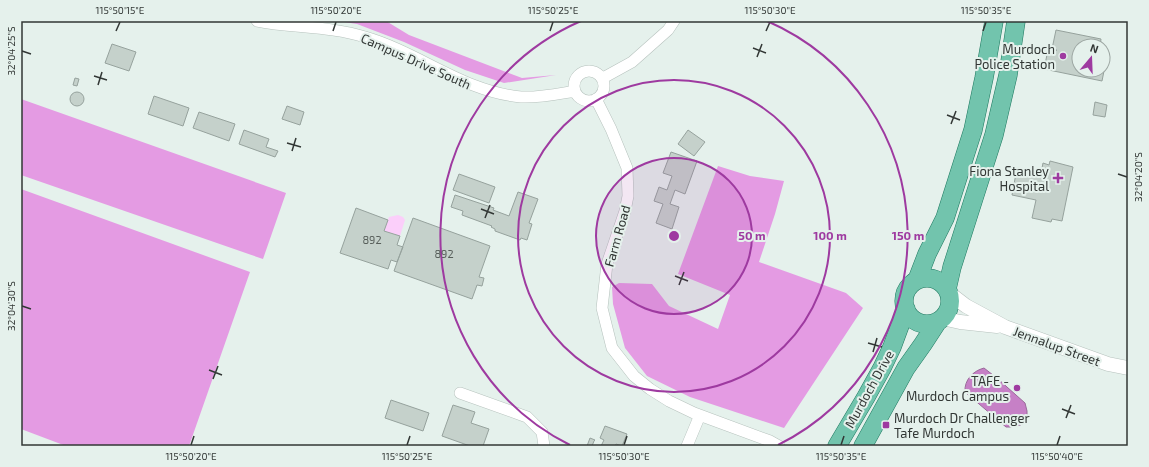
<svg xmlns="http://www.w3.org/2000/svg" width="1149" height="467" viewBox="0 0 1149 467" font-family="'Exo 2',sans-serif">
	<rect width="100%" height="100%" fill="#e5f1ec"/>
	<!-- green -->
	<path fill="#fbcffa" d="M398 215 403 217 405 220 400 236 384 231 389 217Z"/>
	<!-- forest -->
	<path fill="#e49be3" d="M338 21H386L409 35 522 78 556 75 504 83 465 70 404 42 357 24Z
		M21 99 286 193 263 259 21 175Z
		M718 166 750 176 784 181 775 214 759 262 846 293 863 308 784 428 690 397 647 376 625 348 613 304 612 287 619 283 652 284 669 306 718 329 730 295 678 274Z
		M21 189 250 272 189 446H66L21 429Z"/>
	<!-- water -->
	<path fill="#c680c6" stroke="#9a6a9a" d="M984 368 998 379 1025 403 1027 411V419L1023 424 1014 427H1006L965 392C964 380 973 371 984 368Z"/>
	<!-- building -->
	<path fill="#c5d1cb" stroke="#96a29d" d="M1056 30 1101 39 1100 46H1079V70H1103V60L1106 61 1102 81 1044 69 1048 50 1056 51 1057 50 1052 49Z
		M112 44 136 52 129 71 105 63Z
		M75 78 79 79 77 86 73 85Z
		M70 99a7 7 0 1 1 14 0a7 7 0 1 1-14 0Z
		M154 96 189 108 183 126 148 114Z
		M1095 102 1107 105 1105 117 1093 115Z
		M287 106 304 112 300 125 282 119Z
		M199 112 235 124 229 141 193 128Z
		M244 130 269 139 266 147 278 151 275 157 239 144Z
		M688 130 705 142 694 156 678 144Z
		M671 152 697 161 685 194 675 190 670 204 679 207 672 229 656 223 663 204 654 201 659 187 667 190 672 176 663 173Z
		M1050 161 1073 167 1062 221 1052 219 1051 222 1032 218 1036 200 1012 195 1017 168 1041 173 1043 163 1049 165Z
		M459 174 495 187 489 203 453 190Z
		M518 192 538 199 529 223 532 224 527 240 521 238 520 240 495 231V229L491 227 492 226 462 215 463 211 451 207 455 195 494 208 493 210 509 216Z
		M356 208 388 220 384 231 400 236 397 245 403 247 397 262 391 260 388 269 340 253Z
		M413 218 490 246 479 277 484 278 482 286 477 285 472 299 394 271Z
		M391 400 429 413 423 431 385 418Z
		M453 405 475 412 471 423 489 429 483 446H470L442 436Z
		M605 426 627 434 622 446 616 444 615 446H601L604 440 600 438Z
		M590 438 595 440 594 441 592 446H587Z"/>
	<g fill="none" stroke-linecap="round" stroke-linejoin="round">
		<defs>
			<path id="minor" d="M257 21C292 28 330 26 365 37 420 53 462 91 521 97 539 98 557 94 575 91
				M574 86a15 15 0 1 1 30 0a15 15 0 1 1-30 0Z
				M603 78 632 62 668 30 674 21
				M596 99 611 129 627 168 628 196 625 211 607 264 602 308 612 348 634 376 650 389 669 401 694 413 770 441 779 446
				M460 393 527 417 542 432 544 446
				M687 446 700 415"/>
			<path id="tertiary" d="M949 293 966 306 1005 327 1108 364 1128 368
				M942 318 960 322 997 326"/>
			<path id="primary" d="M904 301a23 23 0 1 1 46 0a23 23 0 1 1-46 0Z
				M917 280 927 254 945 218 973 130 984 78 994 21
				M947 289 952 267 994 135 1008 75 1016 21
				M837 446 866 397 882 368 892 347 906 309
				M863 446 906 368 923 344 938 321"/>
		</defs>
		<!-- minor casing -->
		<use href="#minor" stroke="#b6c2bd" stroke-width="12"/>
		<!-- tertiary casing -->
		<use href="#tertiary" stroke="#b6c2bd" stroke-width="15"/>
		<!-- primary casing -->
		<use href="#primary" stroke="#1e7960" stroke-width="19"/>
		<!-- minor -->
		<use href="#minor" stroke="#fff" stroke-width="11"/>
		<!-- tertiary -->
		<use href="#tertiary" stroke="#fff" stroke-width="14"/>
		<!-- primary -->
		<use href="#primary" stroke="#72c4ad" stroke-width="18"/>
	</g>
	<!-- ticks -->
	<path fill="none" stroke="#323735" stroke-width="1.5" d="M116 31 120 22M333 31 336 22M550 31 553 22M766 31 770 22M983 31 986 22M753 48 766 53M22 51 31 54M757 57 762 44M94 76 107 80M98 85 102 72M947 115 960 120M951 124 956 111M287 143 301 147M292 151 296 138M1118 174 1127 177M481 209 494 214M485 218 490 205M675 276 688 281M679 285 684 272M22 306 31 309M868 343 882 347M873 352 877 338M209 370 222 375M213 379 218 366M1062 409 1075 414M1066 418 1071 405M191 445 194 436M407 445 410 436M624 445 627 436M841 445 844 436M1057 445 1060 436"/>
	<!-- distance rings -->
	<circle cx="674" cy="236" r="78" fill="#9e3aa0" fill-opacity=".12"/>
	<g fill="none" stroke="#9e3aa0" stroke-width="2">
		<circle cx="674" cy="236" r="78"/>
		<circle cx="674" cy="236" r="156"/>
		<path d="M570 445A234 234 0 0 1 581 21M767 21A234 234 0 0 1 778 445"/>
	</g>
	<!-- markers -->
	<g fill="#9e3aa0" stroke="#e5f1ec" stroke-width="1.5">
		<circle cx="1063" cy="56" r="4"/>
		<path d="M1056 172h4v4h4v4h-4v4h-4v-4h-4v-4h4z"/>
		<circle cx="1017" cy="388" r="4"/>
		<rect x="882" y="421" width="8" height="8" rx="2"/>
	</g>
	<g text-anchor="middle" stroke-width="4" stroke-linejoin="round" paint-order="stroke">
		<!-- number labels -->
		<g font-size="11" fill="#575e5a">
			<text x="372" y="244">892</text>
			<text x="444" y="258">892</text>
		</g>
		<!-- poi labels -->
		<g font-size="13" fill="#323735" stroke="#e5f1ec" text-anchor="end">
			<text x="1055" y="54">Murdoch<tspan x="1055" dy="15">Police Station</tspan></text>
			<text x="1049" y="176">Fiona Stanley<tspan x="1049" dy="15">Hospital</tspan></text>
			<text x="1009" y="386">TAFE -<tspan x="1009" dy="15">Murdoch Campus</tspan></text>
			<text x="894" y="423" text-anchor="start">Murdoch Dr Challenger<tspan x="894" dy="15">Tafe Murdoch</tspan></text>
		</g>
		<!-- street labels -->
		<g font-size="13" fill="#323735" stroke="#e5f1ec">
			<text transform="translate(416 61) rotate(24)" y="5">Campus Drive South</text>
			<text transform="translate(617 236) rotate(-74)" y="5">Farm Road</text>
			<text transform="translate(1057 346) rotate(20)" y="5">Jennalup Street</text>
			<text transform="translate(869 389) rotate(-61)" y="5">Murdoch Drive</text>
		</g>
	</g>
	<circle cx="674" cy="236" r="6" fill="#9e3aa0" stroke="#e5f1ec" stroke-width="2"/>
	<g font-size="12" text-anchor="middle" font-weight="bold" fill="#9e3aa0" stroke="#e5f1ec" stroke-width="4" stroke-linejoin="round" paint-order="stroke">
		<text x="752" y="240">50 m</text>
		<text x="830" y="240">100 m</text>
		<text x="908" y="240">150 m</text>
	</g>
	<!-- border -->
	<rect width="1149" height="467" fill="none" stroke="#e5f1ec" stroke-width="44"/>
	<!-- north arrow -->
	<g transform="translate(1091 58) rotate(19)"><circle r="19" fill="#e5f1ec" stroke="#9da7a3"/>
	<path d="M0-3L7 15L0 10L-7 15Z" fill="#9e3aa0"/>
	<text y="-6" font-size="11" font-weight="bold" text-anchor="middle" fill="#323735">N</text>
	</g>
	<rect x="22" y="22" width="1105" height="423" fill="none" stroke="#323735" stroke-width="1.5"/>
	<g font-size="10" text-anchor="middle" fill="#323735">
		<text x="120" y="14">115°50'15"E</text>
		<text x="336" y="14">115°50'20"E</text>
		<text x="553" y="14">115°50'25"E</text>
		<text x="770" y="14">115°50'30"E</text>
		<text x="986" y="14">115°50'35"E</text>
		<text transform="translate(11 51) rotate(-90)" y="4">32°04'25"S</text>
		<text transform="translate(1138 177) rotate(-90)" y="4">32°04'20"S</text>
		<text transform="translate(11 306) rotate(-90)" y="4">32°04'30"S</text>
		<text x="191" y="460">115°50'20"E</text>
		<text x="407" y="460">115°50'25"E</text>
		<text x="624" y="460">115°50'30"E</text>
		<text x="841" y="460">115°50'35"E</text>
		<text x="1057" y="460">115°50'40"E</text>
	</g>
</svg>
